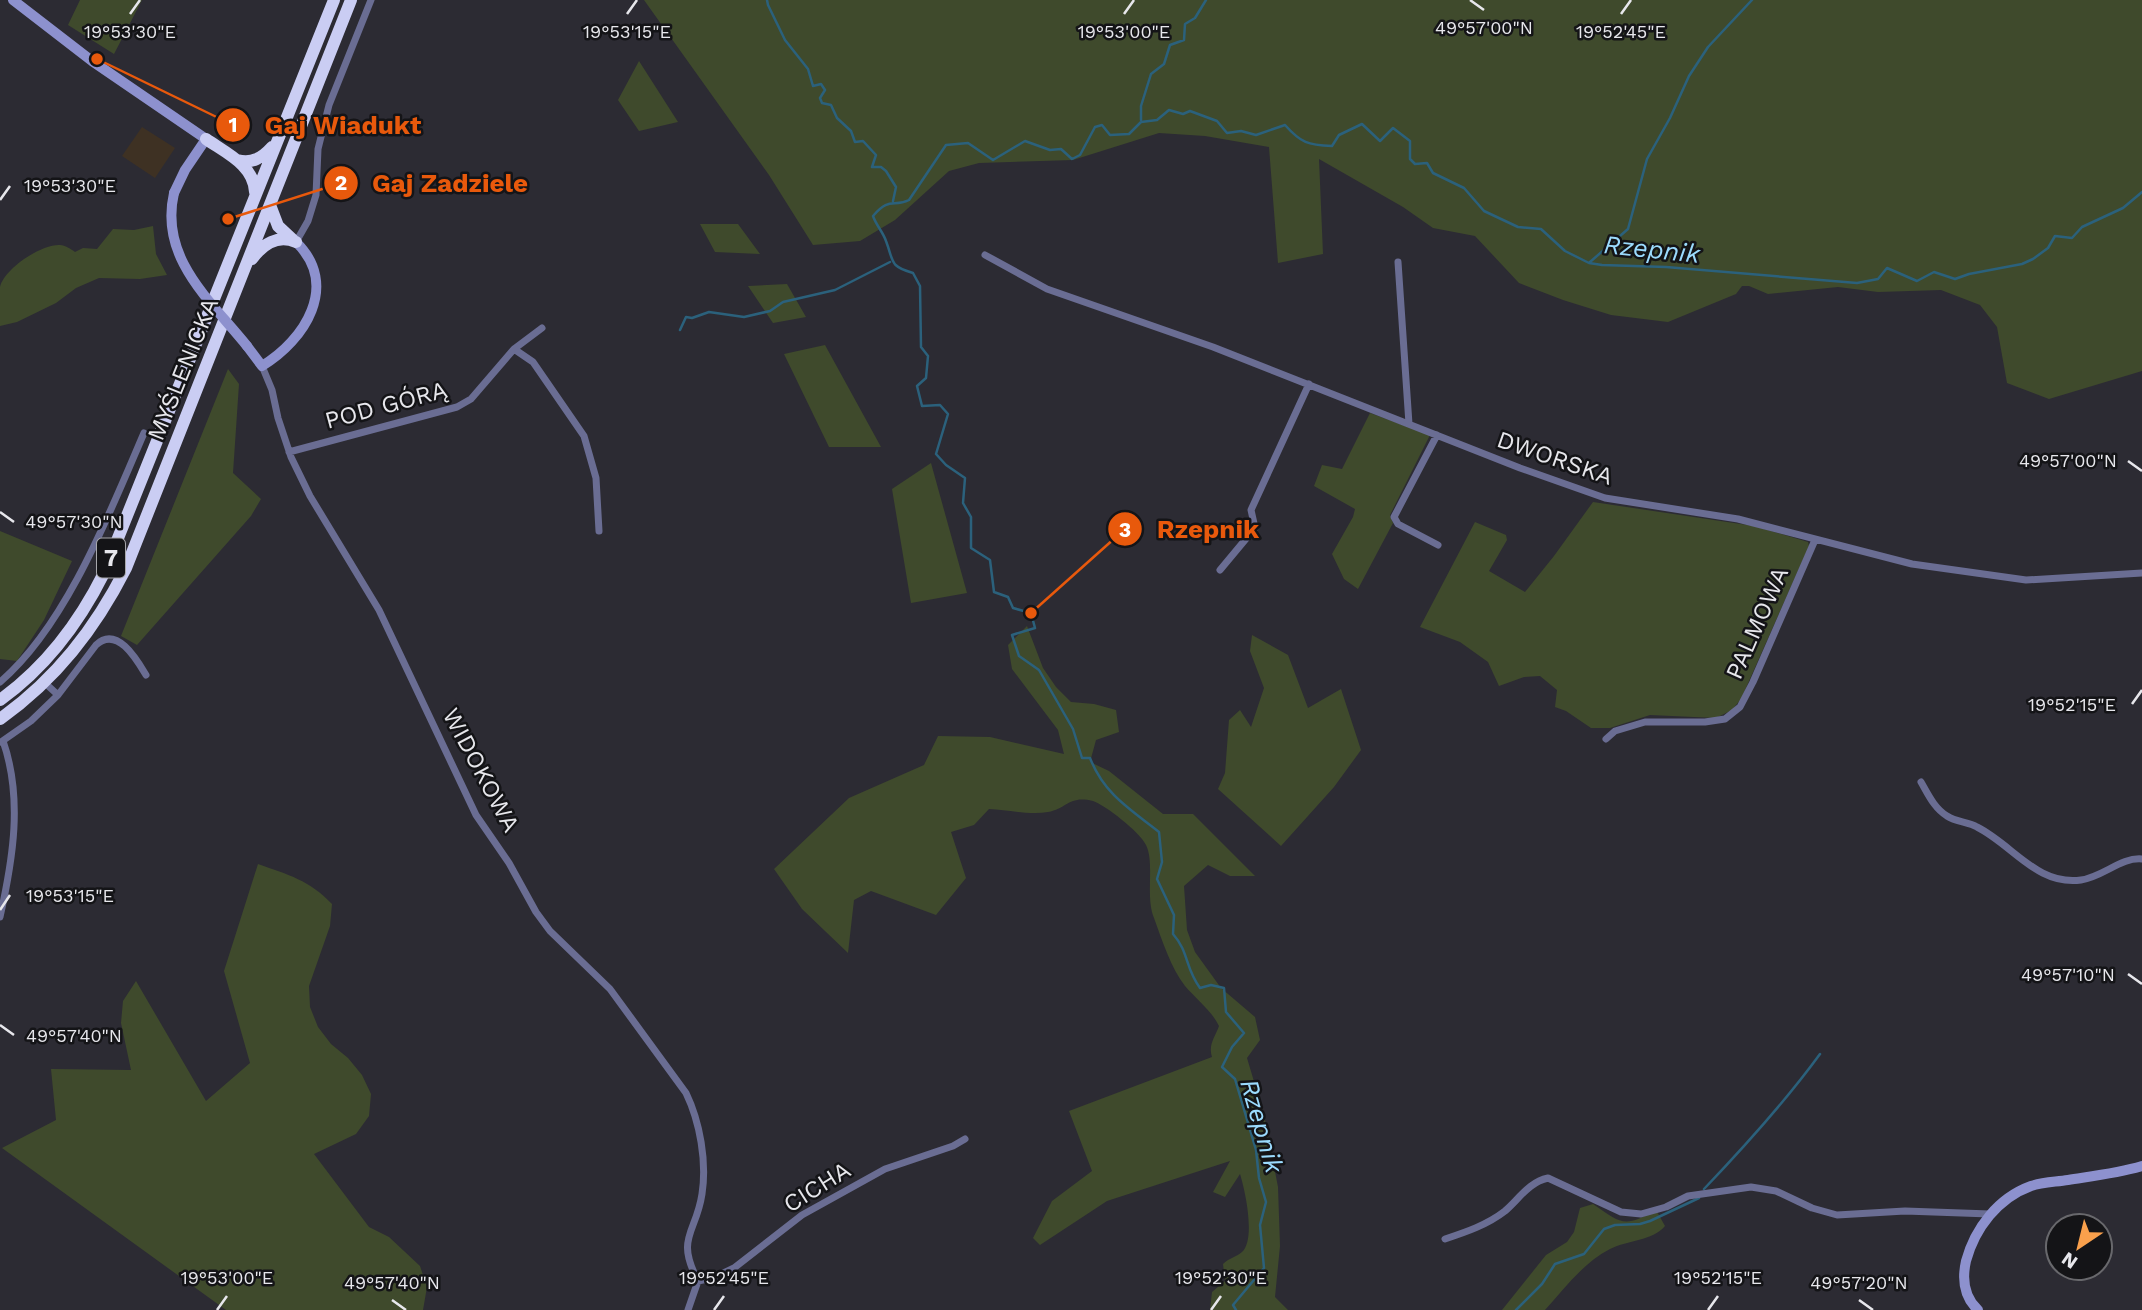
<svg xmlns="http://www.w3.org/2000/svg" width="2142" height="1310" viewBox="0 0 2142 1310" font-family="'Work Sans',sans-serif">
	<rect width="100%" height="100%" fill="#2c2b33"/>
	<!-- industrial -->
	<path fill="#3e3123" d="M142 127 175 148 155 178 122 156Z"/>
	<!-- green -->
	<path fill="#3f4a2c" d="M80 0H142L114 54 68 25Z
		M644 0H2142V371L2049 399 2007 383 1997 327 1980 305 1941 290 1878 292 1838 287 1768 294 1749 286H1742L1736 294 1668 322 1611 315 1563 300 1519 283 1475 236 1433 228 1403 207 1319 159 1323 254 1278 263 1269 147 1205 136 1159 133 1073 160 979 163 949 171 895 220 860 241 813 245 769 175Z
		M639 61 678 122 639 131 618 100Z
		M700 224H738L760 254 715 252Z
		M153 226 156 254 167 275 140 279 99 278 76 288 56 303 17 322 0 326C0 314 0 299 0 287 4 269 41 244 60 245 65 245 71 249 75 252L83 248 97 249 113 229 134 230Z
		M787 284 806 317 773 323 748 286Z
		M825 345 881 447H829L784 354Z
		M228 369 239 384 233 473 261 499 251 516 137 645 121 636Z
		M1370 413 1430 435 1390 515 1393 523 1358 589 1344 579 1332 554 1353 517 1355 509 1314 486 1322 465 1342 469Z
		M931 463 967 593 911 603 892 489Z
		M1593 502 1754 526 1808 542 1809 546 1741 699 1732 710 1716 718 1650 715 1610 728H1591L1566 711 1555 707 1557 690 1540 676 1524 677 1499 686 1488 662 1460 642 1420 627 1475 522 1506 535 1507 540 1489 571 1525 592 1554 556Z
		M0 531 72 561 44 620 17 661 0 659Z
		M1027 626 1043 668 1056 687 1071 702 1094 704 1116 710 1119 732 1096 740 1090 762 1109 771 1163 814H1193L1255 876H1230L1208 865 1184 886 1187 930 1195 952 1221 988 1255 1017 1260 1040 1247 1058 1264 1115 1278 1187 1280 1246 1275 1297 1288 1310H1210L1212 1292 1225 1281 1223 1264C1229 1258 1236 1257 1242 1252 1256 1239 1245 1190 1240 1174L1225 1197 1213 1192 1230 1161 1107 1201 1040 1245 1033 1238 1052 1201 1092 1171 1069 1111 1212 1057C1208 1045 1215 1037 1219 1026 1212 1011 1196 999 1185 986 1171 968 1162 940 1154 918 1145 896 1155 863 1146 845 1140 832 1105 805 1093 801 1069 795 1068 808 1048 812 1030 815 1008 810 989 809L974 825 951 832 966 878 936 915 871 891 854 900 848 953 802 909 774 869 849 798 924 765 938 736 990 737 1064 754 1058 730 1012 669 1008 645Z
		M1252 635 1288 655 1308 708 1341 689 1361 750 1334 787 1281 846 1218 789 1225 773 1229 720 1240 710 1251 727 1264 688 1250 651Z
		M258 864C289 875 309 880 332 904L330 926 309 986 310 1007 318 1027 331 1044 348 1058 362 1075 371 1094 369 1116 356 1134 314 1154 369 1227 389 1237 420 1266 427 1287 423 1310H226L2 1148 56 1120 51 1069 131 1070 121 1023 123 1001 136 981 206 1101 250 1063 224 971Z
		M1593 1204C1622 1224 1624 1228 1656 1210L1665 1226C1652 1241 1628 1240 1610 1249 1583 1263 1564 1289 1545 1310H1502L1546 1255 1567 1242 1574 1232 1580 1208Z"/>
	<g fill="none" stroke-linecap="round" stroke-linejoin="round">
		<!-- stream -->
		<path stroke="#2b617c" stroke-width="2.5" d="M767 0 768 5 785 40 808 69 813 86 821 84 825 90 820 98 822 103 831 105 837 118 851 131 855 142 863 141 876 155 872 167H881L886 171 896 187 893 201
			M1141 120V106L1151 74 1164 64 1170 45 1184 40 1185 24 1195 18 1206 0
			M1590 262 1628 229 1647 159 1670 118 1689 76 1708 47 1752 0
			M680 330 686 317 692 318 709 312 744 317 770 311 783 302 835 290 890 262
			M1704 1189C1745 1146 1785 1102 1820 1054
			M1236 1310 1233 1305 1264 1268 1260 1225 1266 1202 1259 1178 1256 1150 1235 1079 1222 1067 1232 1047 1244 1033 1226 1012 1224 988 1211 985 1200 988C1185 968 1189 952 1173 934L1174 915 1157 879 1162 862 1159 832C1130 809 1104 794 1090 758H1082L1073 729 1039 670 1019 656 1012 635 1035 628 1031 613 1013 608 1008 597 994 592 990 560 971 548V517L963 503 965 478 946 465 936 454 948 414 940 405 922 406 917 386 926 378 928 356 921 347 920 286 913 273C889 266 894 262 886 241 883 232 876 225 873 216 890 196 893 208 909 200L946 145 968 143 993 160 1025 141 1050 150 1061 149 1072 159 1080 155 1095 127 1102 125 1110 135 1129 134 1141 122 1157 120 1169 110 1183 114 1190 111 1217 121 1227 133 1241 131 1256 135 1285 125C1301 143 1308 145 1332 146L1339 135 1362 124 1380 141 1393 128 1410 141V159L1415 164 1427 163 1433 173 1464 188 1484 211 1518 227 1541 229 1565 251 1589 263 1602 265 1666 267 1857 283 1878 279 1887 268 1917 281 1934 272 1955 279 1969 274 2022 264 2033 259 2048 248 2055 236 2072 238 2082 227 2123 208 2142 192
			M1516 1310 1542 1284 1555 1264 1584 1254 1604 1229 1615 1225 1640 1224 1650 1221 1699 1198"/>
		<!-- street -->
		<path stroke="#6a6d93" stroke-width="7" d="M296 242 308 221 316 195 318 149 329 105 371 0
			M985 255 1047 289 1213 347 1520 468 1605 498 1738 519 1912 564 2026 580 2142 573
			M1398 262 1409 424
			M514 349 533 362 584 436 596 478 599 531
			M262 366 272 390 278 418 291 457 310 496 379 610 476 815 509 863 536 912 550 931 610 989 686 1093C700 1122 707 1162 702 1194 696 1234 675 1237 698 1281L688 1310
			M1437 435 1394 517 1398 524 1438 545
			M289 452 457 407 471 399 514 349 542 328
			M1220 570 1255 528 1251 510 1309 384
			M0 682C66 626 110 512 144 433
			M58 695 96 645C117 625 137 660 146 675
			M1606 739 1615 731 1645 722H1705L1725 719 1740 707 1753 682 1815 540
			M1 742 31 721 58 695 45 683
			M1921 782C1928 794 1934 808 1947 816 1956 822 1968 822 1977 827 2013 845 2037 886 2081 880 2103 877 2121 857 2142 859
			M0 917C13 859 23 798 3 741
			M1445 1239C1466 1232 1487 1225 1505 1211 1519 1199 1529 1182 1548 1178L1621 1212 1641 1214 1666 1207 1688 1196 1751 1187 1776 1191 1812 1208 1837 1215 1905 1211 1990 1214
			M698 1281 713 1278 734 1268 802 1215 885 1169 953 1146 965 1139"/>
		<!-- secondary -->
		<path stroke="#8d91ce" stroke-width="10" d="M13 0 92 61 206 139 185 170 174 193
			M247 346 262 366C305 340 340 285 296 242
			M1978 1310C1964 1297 1962 1279 1966 1261 1975 1228 1998 1198 2031 1186 2042 1182 2056 1182 2068 1180 2093 1176 2118 1173 2142 1166"/>
		<!-- highway -->
		<path stroke="#cacdf3" stroke-width="12" d="M206 139C226 153 254 165 255 192
			M237 160C252 164 262 158 272 147
			M270 205 278 226 293 240
			M252 259C263 244 278 234 296 242
			M0 700C46 667 79 623 104 573L334 0
			M0 719C56 679 95 629 126 568L351 0"/>
		<!-- secondary-bridge -->
		<path stroke="#8d91ce" stroke-width="10" d="M174 193C159 258 210 300 247 346"/>
	</g>
	<!-- ticks -->
	<path fill="none" stroke="#e7e7ec" stroke-width="2.5" d="M1470 0 1484 10M130 14 140 0M627 14 637 0M1124 14 1134 0M1621 14 1631 0M0 200 10 186M2128 461 2142 471M0 512 14 522M2132 704 2142 690M0 910 10 895M2128 974 2142 984M0 1025 14 1035M392 1300 406 1310M1859 1300 1873 1310M217 1310 227 1296M714 1310 724 1296M1211 1310 1221 1296M1708 1310 1718 1296"/>
	<g text-anchor="middle" stroke-width="5" stroke-linejoin="round" paint-order="stroke">
		<!-- shield labels -->
		<rect fill="#141417" stroke="#a8a8ac" stroke-width="2" x="97" y="538.5" width="28" height="39" rx="5"/>
		<g font-size="23" font-weight="bold" fill="#e7e7ec">
			<text x="111" y="566">7</text>
		</g>
		<!-- street labels -->
		<g font-size="24" fill="#e7e7ec" stroke="#141417">
			<text transform="translate(183 369) rotate(-68)" y="8">MYŚLENICKA</text>
			<text transform="translate(386 405) rotate(-15)" y="8">POD GÓRĄ</text>
			<text transform="translate(1555 458) rotate(19)" y="8">DWORSKA</text>
			<text transform="translate(1757 623) rotate(-66)" y="8">PALMOWA</text>
			<text transform="translate(481 770) rotate(62)" y="8">WIDOKOWA</text>
			<text transform="translate(817 1187) rotate(-32)" y="8">CICHA</text>
		</g>
		<!-- water labels -->
		<g font-size="26" font-style="italic" fill="#9bdbfe" stroke="#141417">
			<text transform="translate(1652 249) rotate(6)" y="9">Rzepnik</text>
			<text transform="translate(1262 1126) rotate(74)" y="9">Rzepnik</text>
		</g>
	</g>
	<g font-size="18" text-anchor="middle" fill="#e7e7ec" stroke="#141417" stroke-width="5" stroke-linejoin="round" paint-order="stroke">
		<text x="1484" y="34">49°57'00"N</text>
		<text x="130" y="38">19°53'30"E</text>
		<text x="627" y="38">19°53'15"E</text>
		<text x="1124" y="38">19°53'00"E</text>
		<text x="1621" y="38">19°52'45"E</text>
		<text x="70" y="192">19°53'30"E</text>
		<text x="2068" y="467">49°57'00"N</text>
		<text x="74" y="528">49°57'30"N</text>
		<text x="2072" y="711">19°52'15"E</text>
		<text x="70" y="902">19°53'15"E</text>
		<text x="2068" y="981">49°57'10"N</text>
		<text x="74" y="1042">49°57'40"N</text>
		<text x="227" y="1284">19°53'00"E</text>
		<text x="724" y="1284">19°52'45"E</text>
		<text x="1221" y="1284">19°52'30"E</text>
		<text x="1718" y="1284">19°52'15"E</text>
		<text x="392" y="1289">49°57'40"N</text>
		<text x="1859" y="1289">49°57'20"N</text>
	</g>
	<!-- callouts -->
	<path fill="none" stroke="#e8590c" stroke-width="2.5" d="M97 59L233 125M228 219L341 183M1031 613L1125 529"/>
	<g fill="#e8590c" stroke="#141417" stroke-width="2.5">
		<circle cx="97" cy="59" r="7"/>
		<circle cx="228" cy="219" r="7"/>
		<circle cx="1031" cy="613" r="7"/>
		<circle cx="233" cy="125" r="18"/>
		<circle cx="341" cy="183" r="18"/>
		<circle cx="1125" cy="529" r="18"/>
	</g>
	<g font-size="21" text-anchor="middle" font-weight="bold" fill="#fff">
		<text x="233" y="132">1</text>
		<text x="341" y="190">2</text>
		<text x="1125" y="537">3</text>
	</g>
	<g font-size="26" text-anchor="middle" font-weight="bold" fill="#e8590c" stroke="#141417" stroke-width="5" stroke-linejoin="round" paint-order="stroke">
		<text x="343" y="134">Gaj Wiadukt</text>
		<text x="450" y="192">Gaj Zadziele</text>
		<text x="1208" y="538">Rzepnik</text>
	</g>
	<!-- north arrow -->
	<g transform="translate(2079 1247) rotate(215)"><circle r="33" fill="#141417" stroke="#68686c" stroke-width="2"/>
	<path d="M0-5L12 26L0 18L-12 26Z" fill="#f9a04c"/>
	<text y="-10" font-size="19" font-weight="bold" text-anchor="middle" fill="#e7e7ec">N</text>
	</g>
</svg>
